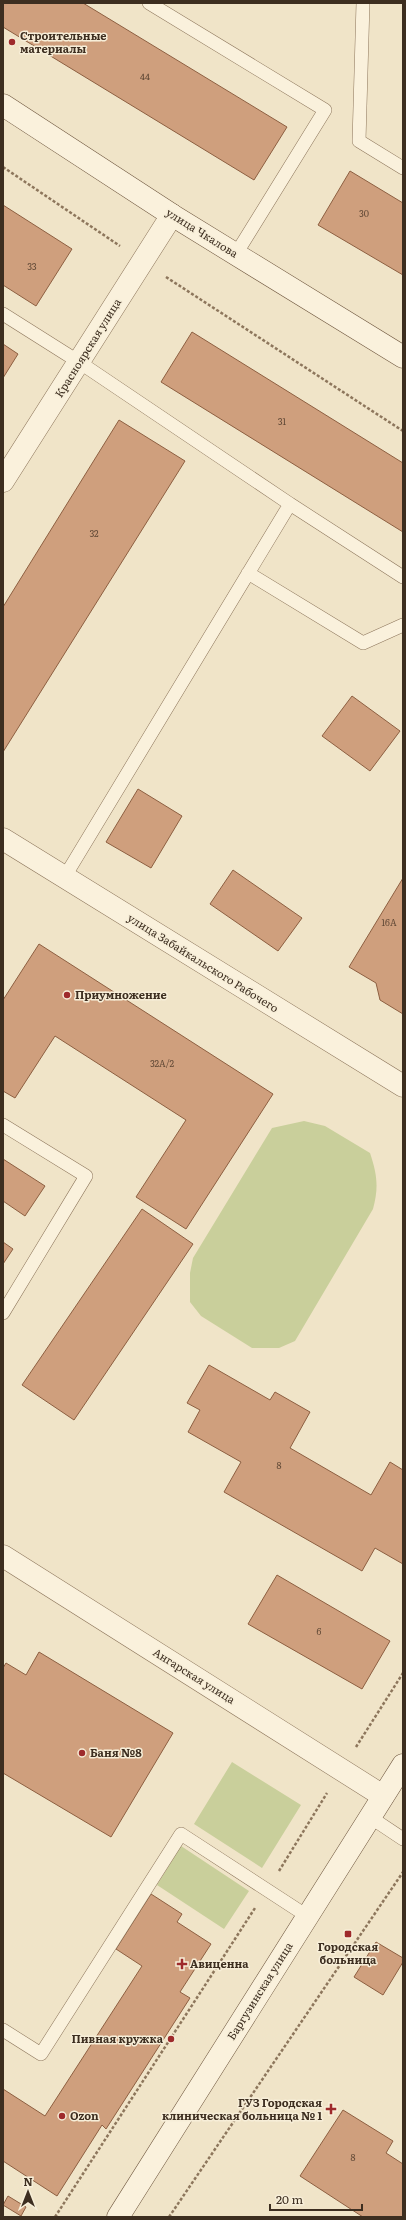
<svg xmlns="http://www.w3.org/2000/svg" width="406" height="2220" viewBox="0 0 406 2220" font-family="Literata,serif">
	<rect width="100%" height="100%" fill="#f0e4c8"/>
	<!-- green -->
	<path fill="#c9cf9b" d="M304 1121 325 1126 370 1153C377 1174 379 1187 373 1209L295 1341 279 1348H252L201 1316 190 1302V1273L193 1258 272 1128Z
		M232 1762 301 1805 262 1868 194 1824Z
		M181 1846 249 1891 224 1929 157 1885Z"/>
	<!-- building -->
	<path fill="#cf9f7d" stroke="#8d5f41" d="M3 3H83L287 127 254 180 3 27Z
		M350 171 403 203V275L318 225Z
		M3 205 72 249 36 306 3 285Z
		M192 332 403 463V532L161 382Z
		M3 344 18 354 3 378Z
		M119 420 185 461 3 752V607Z
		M352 696 400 731 370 771 322 736Z
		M138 789 182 816 151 868 106 842Z
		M233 870 302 918 278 951 210 904Z
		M403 878V1014L380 1000 376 983 349 967Z
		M39 944 273 1094 186 1229 136 1197 186 1120 55 1036 15 1098 3 1091V1000Z
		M3 1159 45 1186 25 1216 3 1201Z
		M142 1209 193 1244 74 1420 22 1385Z
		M3 1242 13 1249 3 1264Z
		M209 1365 270 1400 275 1392 310 1412 290 1448 371 1495 390 1462 403 1470V1564L375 1548 362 1571 224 1492 241 1462 188 1432 200 1410 187 1403Z
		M277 1575 390 1641 362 1689 248 1624Z
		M39 1652 173 1733 111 1837 3 1773V1668L6 1663 26 1675Z
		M151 1894 182 1914 177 1922 211 1944 180 1992 190 1998 106 2129 102 2125 57 2196 3 2161V2089L45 2116 142 1966 116 1949Z
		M376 1942 403 1958V1962L383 1995 354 1977Z
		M343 2110 393 2141 386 2153 403 2164V2217H363L300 2176Z
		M8 2196 26 2207 21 2216 3 2205Z"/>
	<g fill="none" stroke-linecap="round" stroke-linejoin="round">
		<defs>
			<path id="lane" d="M149 3 325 110 236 254
				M363 3 359 141 403 168
				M3 314 79 362 290 504 64 878
				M290 504 403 577
				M248 573 363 643 403 625
				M3 1125 86 1176 3 1313
				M370 1817 403 1839
				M3 2030 41 2054 181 1834 307 1916"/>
			<path id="street" d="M3 481 172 215
				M3 839 403 1086
				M3 1556 383 1796"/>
			<path id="secondary" d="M3 105 172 215 403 357
				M118 2217 403 1765"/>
		</defs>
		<!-- lane casing -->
		<use href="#lane" stroke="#8d765c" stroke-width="14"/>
		<!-- street casing -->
		<use href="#street" stroke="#8d765c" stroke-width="23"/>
		<!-- secondary casing -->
		<use href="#secondary" stroke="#6f573f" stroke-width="23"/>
		<!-- path -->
		<path stroke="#8d765c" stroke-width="2.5" stroke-dasharray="3 2" stroke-linecap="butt" d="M3 167 120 246
			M166 277 403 431
			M356 1747 403 1673
			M279 1871 327 1793
			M55 2217 255 1908
			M169 2217 403 1872"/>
		<!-- lane -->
		<use href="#lane" stroke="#faf1dc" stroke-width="13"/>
		<!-- street -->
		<use href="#street" stroke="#faf1dc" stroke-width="22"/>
		<!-- secondary -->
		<use href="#secondary" stroke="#faf1dc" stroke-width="22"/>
	</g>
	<!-- markers -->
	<g fill="#9e2a2b" stroke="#f7eed8" stroke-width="1.5">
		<circle cx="12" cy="42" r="4"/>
		<circle cx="67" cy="995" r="4"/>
		<circle cx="82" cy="1753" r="4"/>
		<rect x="344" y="1930" width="8" height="8" rx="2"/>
		<path d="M180 1958h4v4h4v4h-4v4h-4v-4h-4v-4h4z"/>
		<circle cx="171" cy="2039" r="4"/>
		<path d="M329 2103h4v4h4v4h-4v4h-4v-4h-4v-4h4z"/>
		<circle cx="62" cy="2116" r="4"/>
	</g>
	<g text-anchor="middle" stroke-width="3" stroke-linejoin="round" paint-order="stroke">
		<!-- number labels -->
		<g font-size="9" fill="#624a37">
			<text x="145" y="80">44</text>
			<text x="364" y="217">30</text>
			<text x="32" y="270">33</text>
			<text x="282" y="425">31</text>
			<text x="94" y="537">32</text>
			<text x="389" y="926">16А</text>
			<text x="162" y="1067">32А/2</text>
			<text x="279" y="1469">8</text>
			<text x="319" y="1635">6</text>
			<text x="353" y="2161">8</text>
		</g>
		<!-- poi labels -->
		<g font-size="11" font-weight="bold" fill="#3d2e20" stroke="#f7eed8" text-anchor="start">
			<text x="20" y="40">Строительные<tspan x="20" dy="13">материалы</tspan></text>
			<text x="75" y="999">Приумножение</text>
			<text x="90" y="1757">Баня №8</text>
			<text x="348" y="1951" text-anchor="middle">Городская<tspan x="348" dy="13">больница</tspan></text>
			<text x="190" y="1968">Авиценна</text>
			<text x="163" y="2043" text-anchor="end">Пивная кружка</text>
			<text x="322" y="2107" text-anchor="end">ГУЗ Городская<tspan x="322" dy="13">клиническая больница № 1</tspan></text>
			<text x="70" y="2120">Ozon</text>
		</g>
		<!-- street labels -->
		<g font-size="11" fill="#3d2e20" stroke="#f7eed8">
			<text transform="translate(202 233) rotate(32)" y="4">улица Чкалова</text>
			<text transform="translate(88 348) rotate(-58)" y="4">Красноярская улица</text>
			<text transform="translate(203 963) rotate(32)" y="4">улица Забайкальского Рабочего</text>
			<text transform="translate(194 1676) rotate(32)" y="4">Ангарская улица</text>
			<text transform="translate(260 1991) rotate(-58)" y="4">Баргузинская улица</text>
		</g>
	</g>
	<!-- border -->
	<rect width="406" height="2220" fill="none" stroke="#3d2e20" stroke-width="8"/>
	<!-- north arrow -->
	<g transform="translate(28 2192)" stroke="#f7eed8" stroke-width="3" paint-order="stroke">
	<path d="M0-3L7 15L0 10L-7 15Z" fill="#3d2e20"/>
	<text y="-6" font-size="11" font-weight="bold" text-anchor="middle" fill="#3d2e20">N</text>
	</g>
	<!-- scale -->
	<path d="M270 2204v6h92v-6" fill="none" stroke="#3d2e20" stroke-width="2"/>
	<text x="276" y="2204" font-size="12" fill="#3d2e20" stroke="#f7eed8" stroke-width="3" paint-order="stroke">20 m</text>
</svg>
